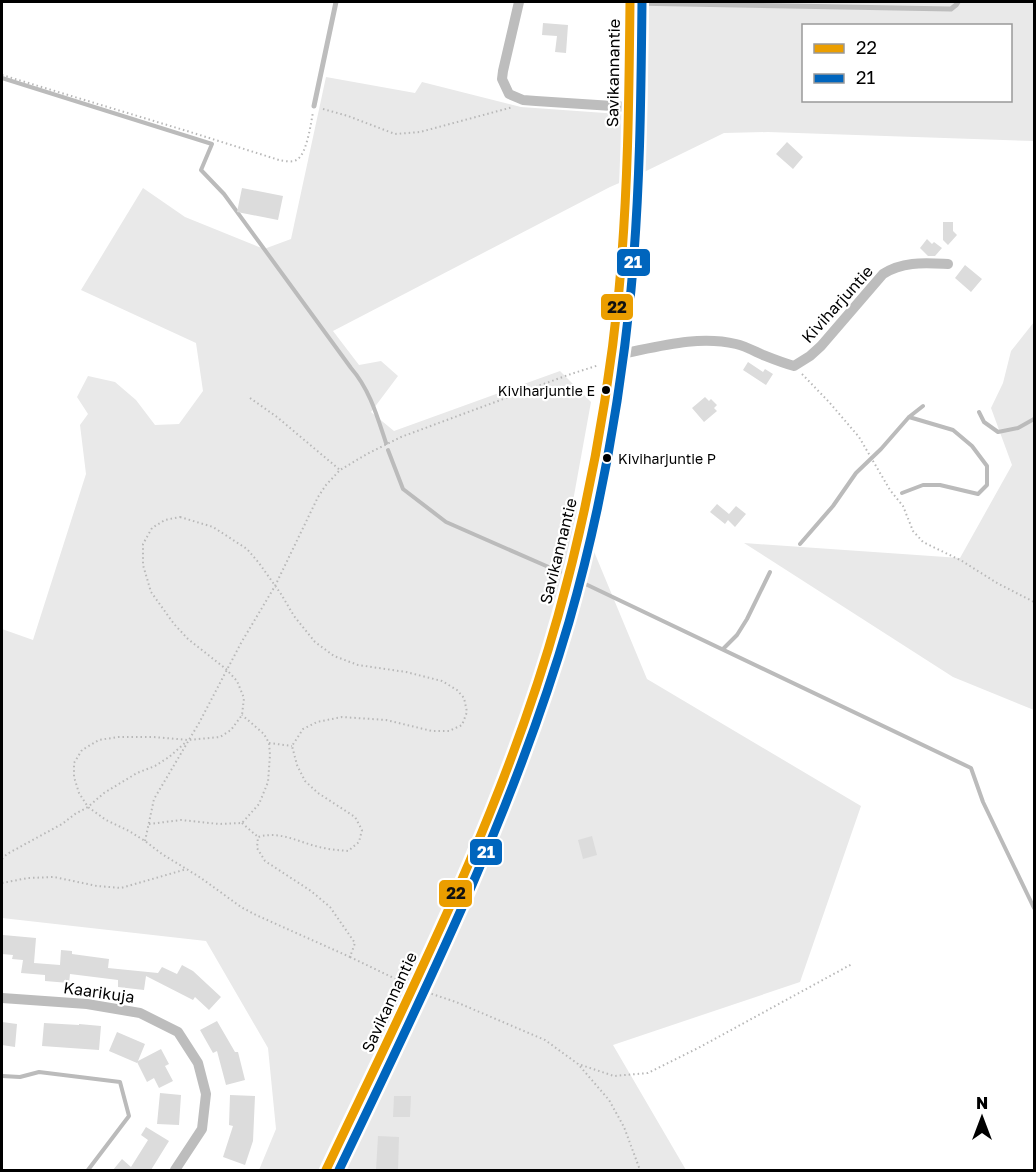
<svg xmlns="http://www.w3.org/2000/svg" width="1036" height="1172" viewBox="0 0 1036 1172" font-family="'Golos Text',sans-serif">
	<rect width="100%" height="100%" fill="#fff"/>
	<!-- green -->
	<path fill="#e9e9e9" fill-rule="evenodd" d="M649 2H1034V141L768 132 724 133 640 174 610 187 333 331 359 365 381 361 398 376 371 412 394 431 560 371 591 402 573 501 647 679 861 806 800 982 613 1045 686 1170H259L276 1129 268 1048 206 941 2 918V629L33 640 86 474 80 425 88 414 77 397 88 376 115 382 136 400 155 425 179 424 203 391 196 343 81 290 143 188 185 217 264 249 291 239 326 77 415 93 422 82 521 107 647 116ZM804 26H1010V100H804Z
		M1034 322V710L953 677 744 543 960 558 1012 465 991 408 1003 383 1011 351Z"/>
	<g fill="none" stroke-linecap="round" stroke-linejoin="round">
		<!-- stream -->
		<path stroke="#bbb" stroke-width="4" d="M2 78 212 144 201 170 224 194 351 368C370 390 377 416 386 443
			M979 412 984 422 998 432 1018 428 1034 419
			M388 450 403 489 446 522 560 572
			M902 493 923 485H940L978 494 987 485V466L972 446 953 430 909 417
			M800 544 833 506 856 473 881 449 909 417 923 406
			M577 580 971 768 983 802 1034 908
			M723 649 737 635 747 619 770 572
			M2 1076 20 1077 39 1072 120 1082 129 1116 88 1170"/>
	</g>
	<!-- building -->
	<path fill="#dcdcdc" d="M543 23 568 25 566 53 555 52 557 36 542 35Z
		M787 142 803 157 793 169 776 154Z
		M242 188 283 196 278 220 237 212Z
		M943 222H953V231L957 235 948 245 943 240Z
		M927 239 932 244 934 242 942 248 935 256H928L920 248Z
		M965 265 982 279 971 292 955 278Z
		M748 362 763 372 765 369 773 374 766 385 743 370Z
		M705 397 709 401 711 399 717 405 714 408 717 411 704 422 692 408Z
		M717 504 729 514 736 506 746 514 735 527 728 520 725 524 710 512Z
		M592 836 597 855 583 859 578 840Z
		M3 935 36 938 34 963 60 965 61 950 72 951V954L109 959 108 968 158 973 162 967 177 974 182 965 193 971 221 997 209 1010 195 997 193 1000 146 976 144 990 118 987V980L70 974 69 983 45 981V975L21 973 23 960 12 959 13 955 2 954Z
		M217 1021 235 1052H238L245 1080 226 1085 217 1051 213 1053 200 1030Z
		M2 1022 17 1024 15 1047 2 1045Z
		M44 1023 79 1025V1024L101 1026 99 1050 42 1046Z
		M117 1032 145 1044 138 1061 161 1049 169 1064 165 1066 173 1081 159 1088 154 1078 147 1082 137 1062V1063L109 1051Z
		M160 1093 181 1095 179 1125 157 1124Z
		M230 1095 255 1096 253 1141 245 1165 223 1157 233 1126 229 1125Z
		M394 1096H411L410 1117H393Z
		M146 1127 169 1141 151 1170H113L122 1159 131 1167 148 1140 141 1135Z
		M378 1136 399 1137 398 1170H376Z"/>
	<g fill="none" stroke-linecap="round" stroke-linejoin="round">
		<!-- path -->
		<path stroke="#b8b8b8" stroke-width="2" stroke-dasharray="1.5 3" stroke-linecap="butt" d="M2 75 187 131 279 160C285 161 293 163 298 159 307 152 311 123 313 112
			M323 109 348 116 395 134 420 132 513 107
			M802 374 829 402 859 437 890 490 903 506 913 531 923 542 962 561 997 583 1034 602
			M250 398 277 417 340 470
			M180 517 213 527 247 549 259 563 281 594 294 616 315 642 334 656 358 665 406 672 442 681 457 690 464 698 467 712 462 725 449 731H432L386 720 342 717 317 722 303 729 292 746 297 765 305 781 318 793 355 817 362 830 359 842 348 851C340 850 332 850 324 848 301 844 282 830 258 837L257 848 265 861 311 891 330 907 355 943 350 957 256 915 241 907 201 878 162 854 145 841 129 831 106 820 88 807 79 793 74 777V763L82 750 99 740 118 737H154L188 740 220 737 231 730 242 715 244 698 237 681 226 669 188 639 174 624 151 592 143 565V544L152 528 165 520Z
			M269 743 292 746
			M242 823 258 837
			M149 824 181 820 219 824 242 823 259 804 268 782 270 755 269 743 264 734 242 715
			M145 841 154 799 199 723 241 643 275 586 318 497 326 485 340 470 367 454 401 437 568 375 599 365
			M2 859 7 854 62 824 75 814 88 807 104 793 137 773 155 766 169 757 186 742
			M2 883 28 878 54 877 97 886 121 888 187 869
			M350 957 404 983
			M423 991 456 1002 545 1040 578 1064 609 1100 624 1127 640 1170
			M581 1065 614 1076 648 1073 700 1047 852 964"/>
		<!-- lane -->
		<path stroke="#bdbdbd" stroke-width="5" d="M630 3 951 9 956 5 958 2
			M314 106 336 2"/>
		<!-- street -->
		<path stroke="#bdbdbd" stroke-width="10" d="M519 2 503 71 502 79 509 94 523 100 536 101 628 107
			M610 356C651 349 695 334 736 344 745 346 754 351 763 355 773 359 783 363 794 366L810 356 821 346 883 274C903 261 925 263 948 264
			M2 998 87 1004 140 1013 178 1032 198 1063 206 1094 202 1129 175 1170
			M326 1170C404 1006 487 843 542 669 586 531 614 379 623 235 629 157 629 79 630 2"/>
		<defs>
			<path id="bus-1" d="M326 1170C412 989 504 809 558 616 588 509 608 400 619 290 628 194 629 98 630 2"/>
			<path id="bus-2" d="M339 1170C425 991 513 813 569 622 600 514 620 402 631 290 640 194 641 98 642 2"/>
		</defs>
		<!-- bus-1 casing -->
		<use href="#bus-1" stroke="#fff" stroke-width="14"/>
		<!-- bus-2 casing -->
		<use href="#bus-2" stroke="#fff" stroke-width="14"/>
		<!-- bus-1 -->
		<use href="#bus-1" stroke="#eb9e00" stroke-width="9"/>
		<!-- bus-2 -->
		<use href="#bus-2" stroke="#0065bd" stroke-width="9"/>
	</g>
	<!-- markers -->
	<g fill="#000" stroke="#fff" stroke-width="2">
		<circle cx="606" cy="390" r="5"/>
		<circle cx="607" cy="458" r="5"/>
	</g>
	<g text-anchor="middle" stroke-width="4.5" stroke-linejoin="round" paint-order="stroke">
		<!-- bus labels -->
		<g font-size="14" fill="#000" stroke="#fff" text-anchor="end">
			<text x="595" y="396">Kiviharjuntie E</text>
			<text x="618" y="464" text-anchor="start">Kiviharjuntie P</text>
		</g>
		<!-- street labels -->
		<g font-size="16" fill="#000" stroke="#fff">
			<text transform="translate(613 73) rotate(-89)" y="6">Savikannantie</text>
			<text transform="translate(837 304) rotate(-48)" y="6">Kiviharjuntie</text>
			<text transform="translate(558 551) rotate(-76)" y="6">Savikannantie</text>
			<text transform="translate(99 992) rotate(8)" y="6">Kaarikuja</text>
			<text transform="translate(389 1002) rotate(-65)" y="6">Savikannantie</text>
		</g>
	</g>
	<g stroke="#fff" stroke-width="2">
		<rect x="616" y="248" width="35" height="29" rx="6" fill="#0065bd"/>
		<rect x="600" y="293" width="34" height="28" rx="6" fill="#eb9e00"/>
		<rect x="469" y="838" width="34" height="28" rx="6" fill="#0065bd"/>
		<rect x="438" y="879" width="35" height="29" rx="6" fill="#eb9e00"/>
	</g>
	<g font-size="16" text-anchor="middle" font-weight="bold" fill="#fff">
		<text x="633" y="268">21</text>
		<text x="486" y="858">21</text>
	</g>
	<g font-size="16" text-anchor="middle" font-weight="bold" fill="#111">
		<text x="617" y="313">22</text>
		<text x="456" y="899">22</text>
	</g>
	<!-- border -->
	<rect width="1036" height="1172" fill="none" stroke="#000000" stroke-width="6"/>
	<!-- legend -->
	<rect x="802" y="24" width="210" height="78" fill="#ffffff" stroke="#999999" stroke-width="1.5"/>
	<rect x="814" y="44" width="30" height="9" fill="#eb9e00" stroke="#999999" stroke-width="1.5"/>
	<text x="856" y="54" font-size="18" fill="#000000">22</text>
	<rect x="814" y="74" width="30" height="9" fill="#0065bd" stroke="#999999" stroke-width="1.5"/>
	<text x="856" y="84" font-size="18" fill="#000000">21</text>
	<!-- north arrow -->
	<g transform="translate(982 1118)" stroke="#ffffff" stroke-width="4.5" paint-order="stroke">
	<path d="M0-4.5L10 22L0 15L-10 22Z" fill="#000000"/>
	<text y="-9" font-size="16" font-weight="bold" text-anchor="middle" fill="#000000">N</text>
	</g>
</svg>
